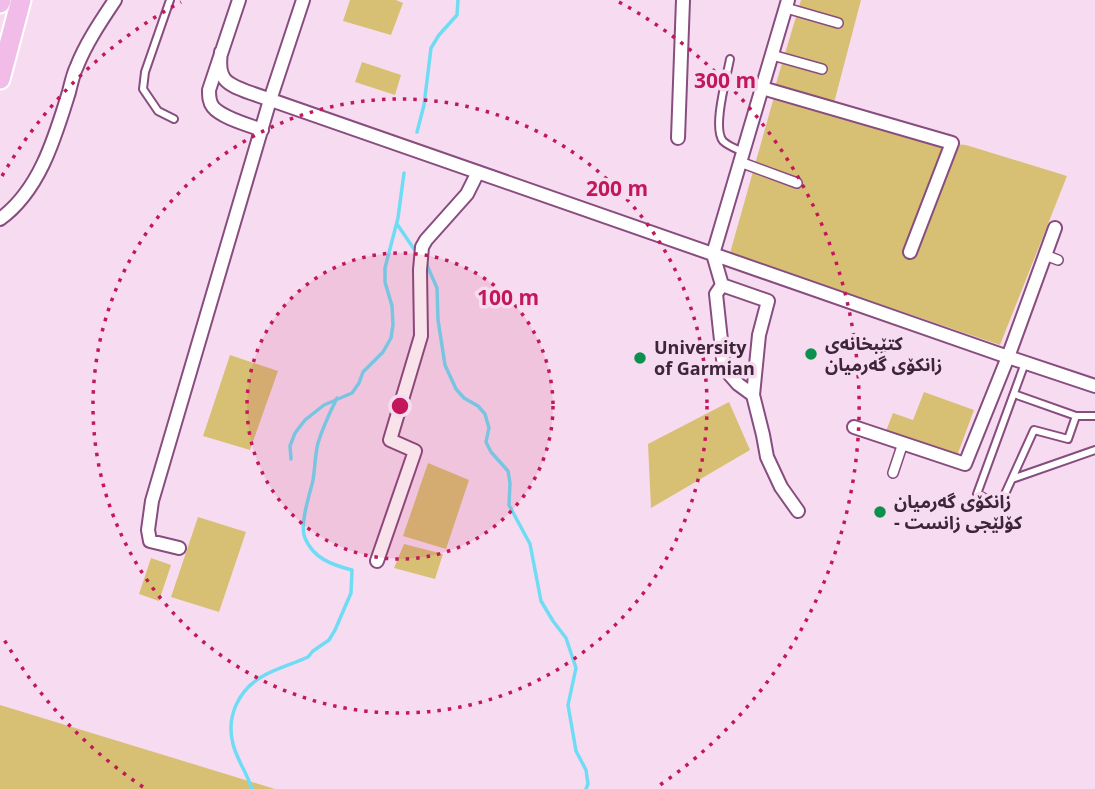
<svg xmlns="http://www.w3.org/2000/svg" width="1095" height="789" viewBox="0 0 1095 789" font-family="'Open Sans','Noto Sans Arabic',sans-serif">
	<rect width="100%" height="100%" fill="#f7dcf1"/>
	<!-- green -->
	<path fill="#d7c073" d="M350 0H396L403 3 391 35 343 21Z
		M801 0H861L834 103 775 87Z
		M362 62 401 75 395 95 355 82Z
		M774 97 939 143 966 145 1067 176 1000 345 730 253Z
		M230 355 278 371 250 450 203 436Z
		M924 392 974 410 957 456 886 431 893 413 913 420Z
		M729 402 750 450 651 508 648 444Z
		M428 463 469 480 446 549 403 536Z
		M198 517 246 532 219 612 171 597Z
		M404 544 443 554 435 579 394 568Z
		M151 558 171 565 159 601 139 594Z
		M0 705 275 789H0Z"/>
	<g fill="none" stroke-linecap="round" stroke-linejoin="round">
		<!-- stream -->
		<path stroke="#6fdcf3" stroke-width="3.5" d="M417 132 424 105 431 48 439 35 457 15 458 0
			M397 224 414 249
			M426 263 437 288 438 320 445 365 456 389 464 398 478 406 485 414 489 428 486 442 491 452 508 471 510 483 509 505 530 544 541 601 553 621 566 638 576 668 568 705 576 751 586 770 588 784 586 789
			M291 459 290 446 295 433 305 420 324 405 352 393 359 383 363 372 383 352 391 338 393 325 392 306 385 282V268L398 218 404 173
			M252 789C247 773 237 760 233 744 226 717 238 690 263 676 277 668 293 664 308 657L313 651 329 640 335 630 351 593 352 570C332 565 313 558 305 538 299 525 310 494 313 480 315 468 315 455 318 443 323 427 330 412 337 398"/>
		<defs>
			<path id="service" d="M170 0 145 72 143 89 158 111 174 119
				M730 59C727 76 712 128 723 141 728 146 737 149 743 152
				M1025 363 977 494 1000 505 1034 430 1068 439 1076 416
				M1014 394 1076 416H1095
				M1012 479 1095 450"/>
			<path id="pedestrian" d="M786 8 838 23
				M772 55 822 69
				M740 162 797 183
				M1045 255 1058 260
				M893 473 903 443"/>
			<path id="minor" d="M239 0 209 90C209 96 209 102 213 107 222 118 249 125 262 130
				M788 0 713 254 722 285 768 301 759 335 753 395 763 435 767 457 781 487 798 511
				M221 52C217 80 226 84 251 93L1008 357 1095 386
				M762 88 952 143 910 252
				M678 138 683 0
				M0 219C40 190 55 137 69 92 71 84 73 74 77 66 86 43 101 21 115 0
				M722 285 716 294 724 368 738 384 753 395
				M854 427 965 464 1008 357 1055 228
				M179 548 150 541 148 530 152 501 270 100 303 0
				M377 561 415 451 390 440 421 336 420 270 422 247 426 240 467 194 478 172"/>
			<path id="trunk" d="M0 3 1 0
				M0 79 21 0"/>
		</defs>
		<!-- service casing -->
		<use href="#service" stroke="#874d7e" stroke-width="10"/>
		<!-- pedestrian casing -->
		<use href="#pedestrian" stroke="#874d7e" stroke-width="12"/>
		<!-- minor casing -->
		<use href="#minor" stroke="#874d7e" stroke-width="16"/>
		<!-- trunk casing -->
		<use href="#trunk" stroke="#fff" stroke-width="23"/>
		<!-- service -->
		<use href="#service" stroke="#fff" stroke-width="6"/>
		<!-- pedestrian -->
		<use href="#pedestrian" stroke="#fff" stroke-width="9"/>
		<!-- minor -->
		<use href="#minor" stroke="#fff" stroke-width="12"/>
		<!-- trunk -->
		<use href="#trunk" stroke="#f2bce8" stroke-width="19"/>
	</g>
	<!-- distance rings -->
	<circle cx="400" cy="406" r="153" fill="#c2185b" fill-opacity=".12"/>
	<g fill="none" stroke="#c2185b" stroke-width="3.5" stroke-dasharray="3.5 7">
		<circle cx="400" cy="406" r="153"/>
		<circle cx="400" cy="406" r="307"/>
		<path d="M143 787A460 460 0 0 1 2 636M2 176A460 460 0 0 1 181 2M619 2A460 460 0 0 1 657 787"/>
	</g>
	<!-- markers -->
	<g fill="#0c904e" stroke="#f7dcf1" stroke-width="2.5">
		<circle cx="811" cy="354" r="7"/>
		<circle cx="640" cy="358" r="7"/>
		<circle cx="880" cy="512" r="7"/>
	</g>
	<g text-anchor="middle" stroke-width="7" stroke-linejoin="round" paint-order="stroke">
		<!-- poi labels -->
		<g font-size="18" font-weight="bold" fill="#3e253a" stroke="#f7dcf1" text-anchor="start">
			<text x="825" y="350">کتێبخانەی<tspan x="825" dy="21">زانکۆی گەرمیان</tspan></text>
			<text x="654" y="354">University<tspan x="654" dy="21">of Garmian</tspan></text>
			<text x="894" y="508">زانکۆی گەرمیان<tspan x="894" dy="21">- کۆلێجی زانست</tspan></text>
		</g>
	</g>
	<circle cx="400" cy="406" r="10" fill="#c2185b" stroke="#f7dcf1" stroke-width="3.5"/>
	<g font-size="21" text-anchor="middle" font-weight="bold" fill="#c2185b" stroke="#f7dcf1" stroke-width="7" stroke-linejoin="round" paint-order="stroke">
		<text x="725" y="88">300 m</text>
		<text x="617" y="196">200 m</text>
		<text x="508" y="305">100 m</text>
	</g>
</svg>
